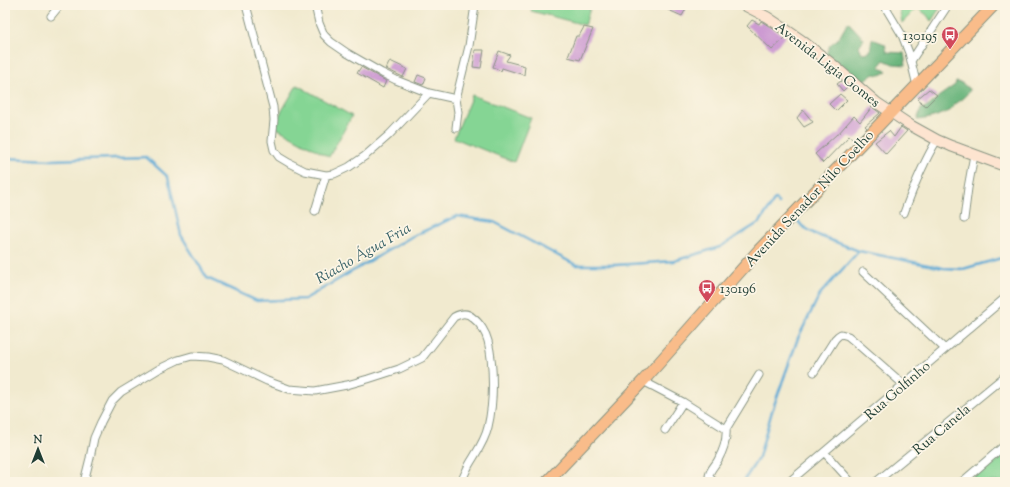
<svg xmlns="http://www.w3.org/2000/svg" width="1010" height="487" viewBox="0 0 1010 487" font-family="'Sorts Mill Goudy',serif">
	<rect width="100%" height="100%" fill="#fcf5e5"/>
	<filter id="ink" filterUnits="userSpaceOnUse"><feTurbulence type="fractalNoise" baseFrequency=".025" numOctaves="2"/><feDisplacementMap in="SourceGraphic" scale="8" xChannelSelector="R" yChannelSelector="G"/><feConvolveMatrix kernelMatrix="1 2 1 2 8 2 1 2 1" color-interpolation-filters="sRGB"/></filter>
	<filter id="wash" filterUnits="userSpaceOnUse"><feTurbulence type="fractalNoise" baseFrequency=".012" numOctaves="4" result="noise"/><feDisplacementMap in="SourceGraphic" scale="16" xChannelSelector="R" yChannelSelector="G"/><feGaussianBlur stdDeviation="0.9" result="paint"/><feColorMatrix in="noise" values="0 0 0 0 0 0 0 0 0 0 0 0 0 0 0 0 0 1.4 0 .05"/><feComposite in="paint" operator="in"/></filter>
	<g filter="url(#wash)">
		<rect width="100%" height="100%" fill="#f1eacf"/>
		<!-- green -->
		<path fill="#85d594" stroke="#528964" d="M533 5H591L585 25 531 11Z
			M900 5H942L931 21 927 15 917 8 902 23 899 7Z
			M297 85 352 116 329 157 273 126Z
			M472 95 531 118 514 162 454 138Z
			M1005 449V482H967Z"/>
		<!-- forest -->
		<path fill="#6cb67e" stroke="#467a59" d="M848 22 864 39 859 46 862 53 870 52 872 39 885 44 887 52 904 53 906 65 893 64 884 60 879 66 887 72 880 75 874 74 861 82 826 54 830 45 839 38Z
			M956 82 962 83 970 90C965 97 963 98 956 103 954 105 952 108 950 110 941 116 927 119 917 120L921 109 929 106 938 97 955 85Z"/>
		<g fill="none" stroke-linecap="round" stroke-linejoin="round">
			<!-- stream -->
			<path stroke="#5ba9d5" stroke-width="2.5" d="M5 158 52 160 146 157 168 177 181 235 207 278 257 301 305 299 411 237 457 216 494 222 576 265H616L674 261 720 247 760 222 775 199 779 204
				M798 221 802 226 815 234 859 251 943 268 963 269 1005 257
				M743 482 759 457 772 411 798 338 820 294 859 251"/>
		</g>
		<g id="blocks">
			<!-- building -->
			<path fill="#cb97d1" d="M657 5H688L682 16Z
				M752 20 759 24 761 21 786 37 772 50 747 26Z
				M584 27 593 29 580 60 568 57 576 36H579Z
				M475 50H484L481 68 473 67Z
				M499 51 510 55 506 61 525 66 524 75 502 68 501 71 493 67Z
				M390 61 407 69 403 77 386 69Z
				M361 67 386 81 383 88 357 73Z
				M418 75 426 78 423 85 415 82Z
				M841 81 848 86 843 91 837 84Z
				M929 89 937 95 926 106 917 99Z
				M840 94 847 100 836 111 829 104Z
				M872 107 880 113 865 126 867 128 855 140 849 136 823 163 815 154 837 134H838L854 116 860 122Z
				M803 110 813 122 804 127 797 118Z
				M901 127 907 131 886 154 875 142 889 131 894 137Z"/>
		</g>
	</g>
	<g filter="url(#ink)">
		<use href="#blocks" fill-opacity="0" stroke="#889482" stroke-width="1"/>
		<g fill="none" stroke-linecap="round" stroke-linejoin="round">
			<defs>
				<path id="street" d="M246 5 273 107 274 120 272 141 274 150 279 157 289 163 305 171 326 175
					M315 5 319 23 324 35 331 42 347 53 382 73 396 80 429 93 456 99
					M884 5 902 35 909 53 917 86
					M51 16 60 5
					M911 61 948 5
					M456 128 458 112 456 99 469 46 475 5
					M315 211 326 175 334 174 349 167 365 156 389 135 429 93
					M904 213C913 188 923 163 937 140
					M964 219 968 188 974 155
					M863 272 945 349
					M814 372 835 339 838 336 841 334 848 336 854 341 903 384
					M643 381 683 402 726 429 759 375
					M665 430 683 402
					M824 452 851 482
					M84 482 90 458 94 438 101 422 112 401 121 392 159 369 178 360 192 356 208 357 223 360 267 381 289 389 315 391 347 385 368 379 399 369 422 358 454 317C461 313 467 312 473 318 480 323 486 333 488 341 494 366 494 402 488 427 485 441 476 453 469 465 466 471 464 476 461 482
					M714 482 709 477C709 470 715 466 718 460 723 451 727 440 726 429
					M789 482 1005 298
					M876 482 1005 376
					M962 482 1005 445"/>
				<path id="secondary" d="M744 5 767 17 801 40 832 64 877 103 910 125 937 140 951 146 1005 166"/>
				<path id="primary" d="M547 482 643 381 759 250 994 5"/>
			</defs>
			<!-- street casing -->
			<use href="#street" stroke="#889482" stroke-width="9"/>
			<!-- secondary casing -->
			<use href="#secondary" stroke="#889482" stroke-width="12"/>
			<!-- primary casing -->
			<use href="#primary" stroke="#889482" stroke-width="13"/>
			<!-- street -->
			<use href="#street" stroke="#fff" stroke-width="7"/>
			<!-- secondary -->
			<use href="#secondary" stroke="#fde4d0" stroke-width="10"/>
			<!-- primary -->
			<use href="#primary" stroke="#f9bc8a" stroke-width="11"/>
		</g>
	</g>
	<!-- icons -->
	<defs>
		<symbol id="bus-pin" viewBox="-11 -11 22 30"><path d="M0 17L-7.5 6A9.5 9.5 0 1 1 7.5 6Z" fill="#d1495b" stroke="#fcf5e5"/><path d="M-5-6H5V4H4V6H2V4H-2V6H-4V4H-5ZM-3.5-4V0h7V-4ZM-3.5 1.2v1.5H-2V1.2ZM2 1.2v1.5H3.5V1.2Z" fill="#fff"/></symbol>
	</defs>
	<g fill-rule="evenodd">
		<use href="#bus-pin" x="940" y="25" width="20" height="27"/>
		<use href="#bus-pin" x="697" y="278" width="20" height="27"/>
	</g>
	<g text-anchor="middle" stroke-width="3.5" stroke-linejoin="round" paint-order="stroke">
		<!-- poi labels -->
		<g font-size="14" fill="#1f3d34" stroke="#fcf5e5" text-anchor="end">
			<text x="937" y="40">130195</text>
			<text x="720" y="293" text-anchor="start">130196</text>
		</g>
		<!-- street labels -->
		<g font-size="14" fill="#1f3d34" stroke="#fcf5e5">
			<text transform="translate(828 64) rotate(38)" y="5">Avenida Ligia Gomes</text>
			<text transform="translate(809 198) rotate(-47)" y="5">Avenida Senador Nilo Coelho</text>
			<text transform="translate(897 390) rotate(-41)" y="5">Rua Golfinho</text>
			<text transform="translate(941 429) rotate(-40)" y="5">Rua Canela</text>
		</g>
		<!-- water labels -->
		<g font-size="15" font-style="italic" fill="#315d64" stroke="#fcf5e5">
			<text transform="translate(363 253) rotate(-30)" y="5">Riacho Água Fria</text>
		</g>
	</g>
	<!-- margin -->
	<rect width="1010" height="487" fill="none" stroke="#fcf5e5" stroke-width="20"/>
	<!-- north arrow -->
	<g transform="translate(38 449)" stroke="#fcf5e5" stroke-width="3" paint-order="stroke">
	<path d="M0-3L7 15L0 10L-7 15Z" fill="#1f3d34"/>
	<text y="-6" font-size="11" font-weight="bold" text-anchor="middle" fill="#1f3d34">N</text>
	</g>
</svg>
